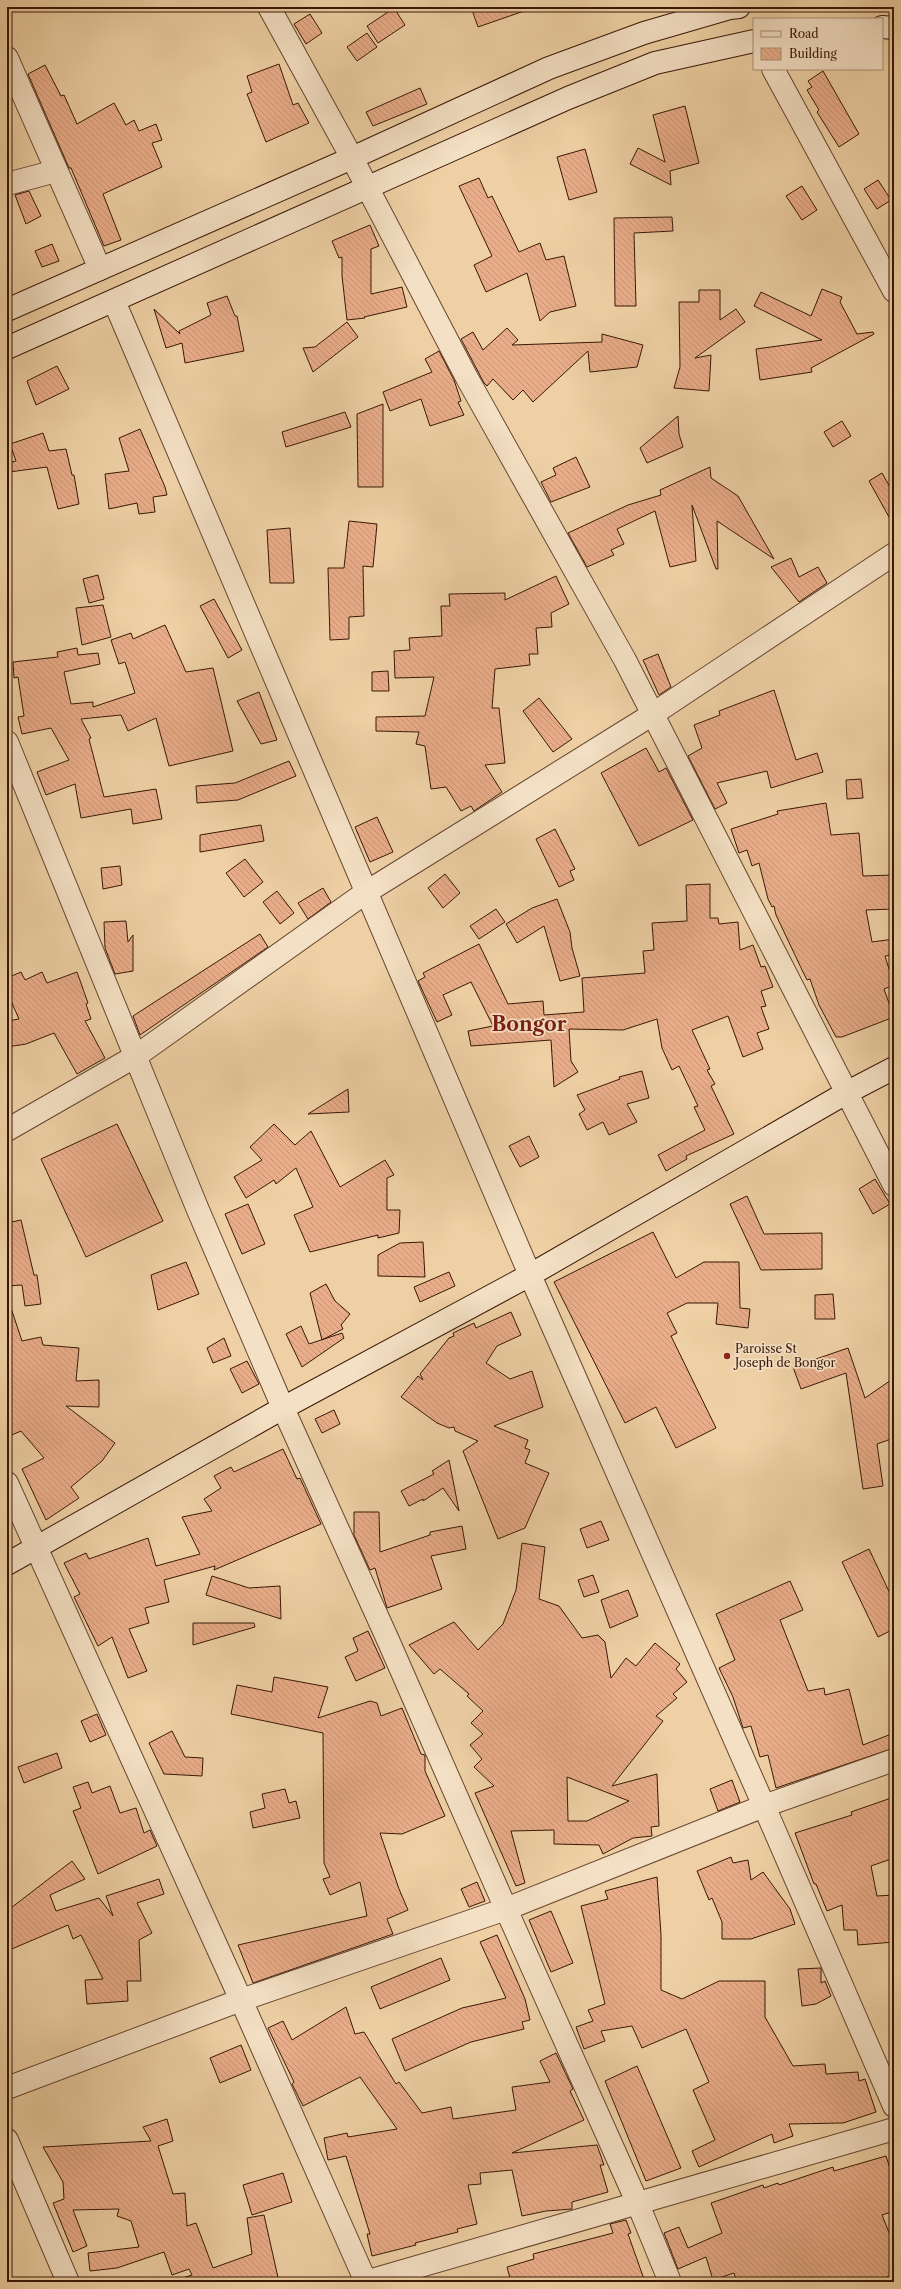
<svg xmlns="http://www.w3.org/2000/svg" width="901" height="2289" viewBox="0 0 901 2289" font-family="'Libre Caslon Text',serif">
	<defs>
		<pattern id="building-back-hatch" width="6" height="6" patternUnits="userSpaceOnUse"><rect width="6" height="6" fill="#e9ad89"/><path d="M-1 5l2 2M0 0l6 6M5-1l2 2" fill="none" stroke="#c99475"/></pattern>
	</defs>
	<rect width="100%" height="100%" fill="#eed0a4"/>
	<filter id="stains"><feTurbulence type="fractalNoise" baseFrequency=".005" numOctaves="4"/><feColorMatrix values="0 0 0 0 .2 0 0 0 0 .09 0 0 0 0 .02 0 0 0 .5 -.17"/></filter>
	<radialGradient id="worn" r=".72"><stop offset=".6" stop-color="#630" stop-opacity="0"/><stop offset="1" stop-color="#630" stop-opacity=".3"/></radialGradient>
	<!-- building -->
	<path fill="url(#building-back-hatch)" stroke="#391707" fill-rule="evenodd" d="M471 7H527V10L478 27Z
		M394 8 405 25 378 43 367 26Z
		M310 14 322 33 306 44 294 24Z
		M367 33 377 47 357 61 347 47Z
		M279 64 293 105 298 103 309 123 266 142 247 94 252 92 247 76Z
		M45 65 61 96 64 95 77 124 114 103 126 125 134 120 139 131 156 124 162 140 152 143 162 167 103 194 121 240 104 246 71 168H69L28 74Z
		M823 71 859 134 839 147 817 112 819 110 807 90 812 87 808 81Z
		M420 88 427 104 373 126 366 112Z
		M685 106 699 163 670 171 671 185 630 164 638 148 665 162 653 115Z
		M585 149 597 192 569 200 557 157Z
		M479 178 488 198 492 196 519 252 540 243 546 260 564 256 576 306 550 312 540 321 527 273 486 292 474 265 492 256 459 186Z
		M878 180 891 200 877 209 864 189Z
		M802 186 817 210 802 220 786 196Z
		M29 191 41 216 26 224 15 195Z
		M672 217 673 231 634 233 636 306H615L614 218Z
		M370 225 379 246 371 249V294L402 287 407 307 364 317 365 318 347 320 342 276V257L339 258 332 241Z
		M52 244 59 261 42 267 35 251Z
		M822 289 842 297 840 302 857 334 873 332 874 334 811 368 812 372 760 380 756 349 822 340 754 306 761 292 811 316Z
		M699 290H720V320L736 309 745 322 695 358 711 355 709 391 674 388 680 367 679 302H699Z
		M227 296 235 316H237L244 351 185 363 182 343 166 348 154 309 180 334 179 331 211 315 207 303Z
		M347 322 358 337 313 372 303 348 315 347Z
		M507 328 518 340 512 345 602 342V334L643 345 637 367 590 372 588 351 533 402 523 390 513 400 493 379 487 386 484 383 461 339 473 332 483 350Z
		M439 351 454 380 461 401 458 402 464 415 430 426 421 399 390 411 383 392 432 372 425 359Z
		M57 366 69 389 36 405 27 381Z
		M383 404V487H358L357 414Z
		M345 412 351 427 286 447 282 432Z
		M678 416 679 434 683 447 647 463 640 448Z
		M842 421 851 436 833 447 824 432Z
		M140 429 165 487 167 495 153 497 155 512 139 514 137 503 109 509 105 474 129 471 119 438Z
		M43 433 49 451 66 449 72 475H74L79 504 58 509 47 467 9 472 8 463 16 461 10 444Z
		M576 457 590 487 551 502 541 482 556 475 553 468Z
		M710 467 711 478 738 496 774 559 717 521 718 569H716L692 505 696 561 670 567 655 511 617 529 624 544 611 550 614 555 587 567 568 533 628 505 661 495 660 490Z
		M882 473 894 494V526L869 481Z
		M349 521 377 524 373 567 363 566 364 616 349 617V639L330 640 328 568H344Z
		M290 528 294 583H270L267 530Z
		M791 558 799 577 818 567 827 583 799 602 771 567Z
		M98 575 104 599 89 603 83 579Z
		M556 576 569 604 551 613 552 627 536 628 538 654H529L530 665 495 669 492 708H499L505 763 485 765 502 792 474 811 471 806 461 811 446 787 431 789 425 746 416 744 419 732 376 731V717L425 716 434 677 395 678 394 651 410 650 409 638 442 636 441 606H450L449 594 505 593V600Z
		M214 599 242 650 228 658 200 606Z
		M103 605 111 637 82 645 76 608Z
		M165 625 186 672 213 668 233 751 169 766 156 718 128 731 121 715 81 719 91 738 89 739 104 797 156 789 162 819 133 824 131 809 81 818 75 784 46 795 37 772 69 760 51 728 22 734 18 717 24 716 18 677 14 678 13 662 58 657 57 652 77 648 78 655 98 653 100 664 64 672 71 704 93 702V707L135 693 125 662 119 664 111 640 131 633 133 639Z
		M658 654 671 687 659 695 643 660Z
		M388 671 389 691H372V672Z
		M774 690 796 760 817 753 823 772 771 788 767 771 717 783 727 803 715 809 688 756 702 748 694 725 720 715 719 711Z
		M259 692 277 740 261 744 237 701Z
		M539 698 572 739 553 752 523 711Z
		M646 748 659 772 666 768 693 820 639 846 601 773Z
		M289 761 296 776 238 800 197 803 196 786 235 783Z
		M861 779 863 798 847 799 846 780Z
		M826 803 831 835 859 833 863 876 894 875V909L866 910 872 942 894 939V955L885 956 894 985 884 989 894 1017 842 1037H836L819 1005 810 979 807 980 803 972 776 915 774 906 772 907 768 899 759 863 752 866 747 850 739 853 731 829 778 814 777 811Z
		M377 817 393 852 370 862 355 827Z
		M261 825 264 841 200 852V835Z
		M555 829 575 869 570 871 574 880 559 887 536 839Z
		M245 859 263 882 244 897 226 873Z
		M120 866 122 885 103 889 101 868Z
		M445 874 460 893 443 908 428 888Z
		M710 884V918H718L719 924 738 922 740 950 753 945 761 967 765 966 773 987 761 991 766 1006 761 1007 769 1029 757 1033 763 1049 743 1057 728 1016 692 1030 710 1069 707 1070 715 1084 711 1086 734 1134 686 1156 687 1159 666 1171 658 1155 705 1130 694 1107 698 1106 679 1066 672 1070 662 1048 657 1019 623 1030 569 1029 571 1061 578 1072 554 1087 551 1040 471 1046 468 1031 493 1026 471 982 443 995 452 1015 437 1022 418 981 425 977 423 973 479 944 508 1004 543 1001 544 1015 584 1012 582 978 645 973 643 951 654 950 652 923 687 921 686 885Z
		M323 888 331 902 308 919 298 903Z
		M277 891 294 913 280 924 263 902Z
		M557 899 570 932 572 948 580 976 560 981 544 926 517 943 506 924 532 908Z
		M496 909 505 922 479 939 470 926Z
		M126 921 128 942 133 935V971L115 974 105 948 104 922Z
		M260 934 268 947 140 1035 133 1016Z
		M21 972 25 980 42 972 47 983 77 972 88 1003 86 1004 91 1019 85 1021 105 1058 77 1074 54 1033 26 1044 7 1047V1021L19 1019 7 992V978Z
		M642 1071 649 1098 627 1104 637 1122 609 1135 603 1122 587 1130 579 1114 585 1110 577 1095 620 1079 619 1077Z
		M348 1089 349 1112 308 1114Z
		M117 1124 163 1221 86 1257 41 1159Z
		M274 1124 295 1145 311 1131 340 1187 385 1160 394 1175 387 1178V1210H400L399 1233 378 1238V1235L310 1252 294 1215 313 1207 296 1168 276 1184 274 1180 246 1198 234 1177 262 1160 250 1147Z
		M529 1136 539 1157 520 1167 509 1146Z
		M875 1179 890 1204 873 1214 859 1189Z
		M747 1196 764 1234 822 1233V1269L761 1270 730 1204Z
		M248 1204 265 1244 242 1254 225 1214Z
		M21 1220 34 1275H37L41 1304 25 1306 22 1285 7 1286V1223Z
		M653 1232 676 1278 704 1262H739L740 1308 750 1309 748 1328 716 1324 718 1303H687L667 1313 677 1333 671 1336 716 1428 676 1448 656 1407 625 1423 554 1282Z
		M423 1242 425 1277 378 1276V1255L400 1243Z
		M186 1262 199 1294 158 1310 151 1275Z
		M449 1272 455 1286 420 1302 414 1287Z
		M326 1284 335 1301 350 1314 341 1325 343 1329 322 1340 310 1293Z
		M833 1294 835 1319H815V1295Z
		M7 1305H10L22 1341 41 1337 43 1345 79 1348 76 1381 99 1380V1407L66 1406 115 1443 102 1461 71 1487 79 1498 46 1520 22 1469 44 1458 21 1431 7 1437Z
		M511 1312 521 1335 497 1346 486 1363 510 1379 532 1371 543 1407 494 1426 528 1440 525 1448 530 1450 525 1463 549 1473 525 1528 498 1539 463 1451 478 1441 455 1431 454 1427 449 1428 437 1423 401 1397 418 1376 423 1380 420 1374 449 1338 454 1336 453 1333 474 1323 476 1328Z
		M301 1326 309 1344 342 1333 344 1338 302 1367 286 1334Z
		M224 1338 231 1356 213 1363 207 1348Z
		M848 1348 865 1398 894 1378V1438L877 1444 883 1486 863 1489 846 1373 801 1389 793 1367Z
		M247 1361 259 1384 242 1393 230 1369Z
		M334 1410 340 1424 322 1433 315 1419Z
		M283 1449 297 1479 300 1478 321 1524 214 1570 215 1566 164 1580 169 1602 145 1608 149 1623 129 1629 147 1671 128 1678 112 1637 98 1646 74 1597 80 1594 64 1563 86 1553 89 1559 148 1538 156 1566 200 1554 182 1517 212 1511 204 1499 221 1488 214 1476 231 1467 234 1472Z
		M449 1460 459 1511 443 1488 423 1501V1499L409 1506 401 1491 434 1474 432 1471Z
		M354 1512H379L380 1552 430 1535V1532L462 1526 466 1549 431 1556 442 1589 387 1608 375 1568 370 1570 354 1535Z
		M601 1521 609 1540 587 1548 580 1529Z
		M522 1543 545 1547 539 1599 559 1606 582 1638 598 1635 605 1642 611 1678 626 1658 636 1666 655 1643 680 1664 676 1669 687 1682 673 1694 677 1698 656 1716 663 1721 612 1786 657 1774 659 1826 651 1827 652 1836 633 1838 603 1854 599 1845 554 1844V1830L511 1831 525 1883 516 1886 475 1793 494 1786 474 1767 482 1759 470 1745 483 1734 471 1723 483 1711 467 1696 469 1694 440 1669 434 1674 409 1645 454 1622 478 1650 503 1624 516 1590ZM567 1777 629 1801 587 1821H568Z
		M869 1549 894 1602V1629L878 1637 842 1562Z
		M593 1575 599 1592 584 1597 578 1580Z
		M212 1576 249 1588 280 1586 281 1619 206 1595Z
		M790 1581 803 1610 780 1620 808 1691 824 1688 825 1695 849 1689 863 1745 894 1733V1748L776 1788 768 1755 760 1757 751 1726 743 1728 733 1697 719 1668 735 1660 716 1614Z
		M628 1590 638 1616 610 1628 601 1600Z
		M193 1623H254L255 1627 193 1645Z
		M368 1631 385 1668 356 1681 345 1657 358 1651 353 1638Z
		M274 1677 328 1687 318 1718 370 1701 377 1703 381 1716 402 1708 421 1754 425 1755V1771L445 1816 402 1834 380 1833 399 1889 408 1910 387 1919 393 1934 253 1983 238 1945 367 1916 360 1882 330 1895 323 1879 330 1877 324 1863 323 1733 231 1714 237 1685 272 1692Z
		M97 1714 106 1735 90 1742 81 1721Z
		M172 1731 185 1757 203 1758 202 1776 164 1774 149 1743Z
		M57 1753 62 1768 24 1783 18 1767Z
		M732 1780 740 1802 718 1811 710 1789Z
		M88 1782 92 1793 110 1786 120 1813 136 1808 144 1833 150 1830 157 1846 98 1874 73 1811 81 1808 73 1787Z
		M285 1789 289 1803 296 1801 300 1818 253 1828 250 1812 265 1808 262 1794Z
		M894 1797V1858L871 1866 877 1896 894 1895V1942L858 1945 857 1930H844L842 1905 827 1911 816 1884H814L795 1833 852 1815 851 1812Z
		M731 1857 733 1863 748 1860 751 1880 763 1872 790 1909 795 1924 751 1939H722V1922L712 1898 709 1900 697 1871Z
		M72 1861 85 1879 50 1895 56 1911 99 1898 113 1916 106 1896 159 1879 164 1894 137 1903 152 1933 139 1940 141 1981H127L128 2001 87 2004 85 1980 103 1979 81 1935 73 1939 68 1925 7 1951V1911Z
		M657 1877 661 1935V1990L682 1999 719 1981H765V2017L793 2066 825 2064 826 2074 858 2072 859 2081 865 2079 876 2112 843 2123 789 2124 793 2136 774 2143 772 2134 699 2167 692 2151 715 2140 693 2090 709 2082 686 2029 642 2048 632 2026 601 2031 605 2041 584 2049 576 2027 593 2021 588 2010 605 2004 581 1906 608 1899 605 1891Z
		M477 1882 485 1901 469 1907 461 1889Z
		M551 1911 573 1963 551 1972 529 1920Z
		M497 1935 525 1999 530 2020 522 2022 524 2029 471 2042 405 2071 392 2039 462 2008 506 1998 480 1942Z
		M441 1958 450 1980 380 2009 371 1987Z
		M821 1968V1983L825 1981 831 1996 816 2004 802 2006 798 1969Z
		M346 2007 355 2034 364 2032 396 2084 399 2082 422 2113 451 2107 453 2119 516 2110 512 2087 550 2082 540 2061 556 2053 573 2089 570 2091 584 2120 512 2153 597 2145 604 2165H600L608 2192 572 2202V2209L546 2211 522 2216 512 2170 480 2173 481 2184 468 2185 477 2224 457 2229 458 2232 415 2243 416 2245 372 2256 367 2234H370L346 2156 328 2160 324 2138 347 2133 348 2137 397 2129 360 2077 303 2106 292 2084 294 2082 268 2028 283 2021 292 2040Z
		M241 2045 251 2070 220 2083 210 2058Z
		M637 2066 681 2168 646 2181 605 2081Z
		M167 2119 173 2141 158 2146 173 2194 185 2193 187 2226 196 2223 213 2268 252 2254 247 2218 264 2215 279 2282H180V2279L192 2275 189 2269 172 2275 164 2252 117 2268 90 2271 88 2253 139 2247 131 2221 117 2216 119 2209 73 2210 87 2246 73 2252 53 2203 64 2199 63 2182 43 2147 151 2141 143 2127Z
		M886 2156 894 2181V2211L882 2215 894 2245V2273L878 2282H737L734 2273 713 2280 706 2257 678 2269 664 2233 679 2227 688 2248 722 2233 711 2203 763 2185 764 2188 778 2183 779 2185 833 2167 834 2171Z
		M283 2173 292 2202 252 2215 243 2185Z
		M626 2220 631 2233 628 2234 645 2282H511L507 2267 534 2259 533 2254 613 2233 610 2224Z"/>
	<g fill="none" stroke-linecap="round" stroke-linejoin="round">
		<defs>
			<path id="street" d="M269 7 352 158 467 378 625 660 894 1185
				M7 58 100 269
				M773 69 894 291
				M7 184 56 171
				M114 301 530 1275 764 1806 894 2106
				M7 742 198 1210 283 1408 388 1640 506 1909 638 2204 670 2282
				M7 1130 136 1056 365 893 653 714 894 554
				M7 1483 241 2000 366 2282
				M7 2088 241 2000 506 1909 764 1806 894 1760
				M7 2140 68 2282
				M365 2282 894 2129"/>
			<path id="secondary" d="M882 27 894 28
				M7 310 352 158 549 68 644 33 730 8 739 7
				M7 348 568 98 655 63 754 41
				M7 1564 283 1408 530 1275 846 1093 894 1068"/>
		</defs>
		<!-- street casing -->
		<use href="#street" stroke="#66452e" stroke-width="24"/>
		<!-- secondary casing -->
		<use href="#secondary" stroke="#391707" stroke-width="24"/>
		<!-- street -->
		<use href="#street" stroke="#f4e0c4" stroke-width="22"/>
		<!-- secondary -->
		<use href="#secondary" stroke="#f4e0c4" stroke-width="22"/>
	</g>
	<!-- markers -->
	<circle fill="#8f2418" stroke="#f4e0c4" stroke-width="1.5" cx="727" cy="1356" r="4"/>
	<g text-anchor="middle" stroke-width="3.5" stroke-linejoin="round" paint-order="stroke">
		<!-- poi labels -->
		<g font-size="12" fill="#391707" stroke="#f4e0c4" text-anchor="start">
			<text x="735" y="1353">Paroisse St<tspan x="735" dy="14">Joseph de Bongor</tspan></text>
		</g>
		<!-- town labels -->
		<g font-size="20" font-weight="bold" fill="#7a1f14" stroke="#f4e0c4">
			<text x="529" y="1031">Bongor</text>
		</g>
	</g>
	<!-- margin -->
	<rect width="901" height="2289" fill="none" stroke="#eed0a4" stroke-width="24"/>
	<rect x="8" y="8" width="885" height="2273" fill="none" stroke="#391707" stroke-width="2"/>
	<rect x="12" y="12" width="877" height="2265" fill="none" stroke="#391707"/>
	<!-- legend -->
	<rect x="753" y="18" width="130" height="52" fill="#f4e0c4" stroke="#a99078"/>
	<rect x="761" y="31" width="20" height="6" fill="#f4e0c4" stroke="#a99078"/>
	<text x="789" y="38" font-size="12" fill="#391707">Road</text>
	<rect x="761" y="48" width="20" height="12" fill="url(#building-back-hatch)" stroke="#a99078"/>
	<text x="789" y="58" font-size="12" fill="#391707">Building</text>
	<rect width="100%" height="100%" filter="url(#stains)"/>
	<rect width="100%" height="100%" fill="url(#worn)"/>
</svg>
